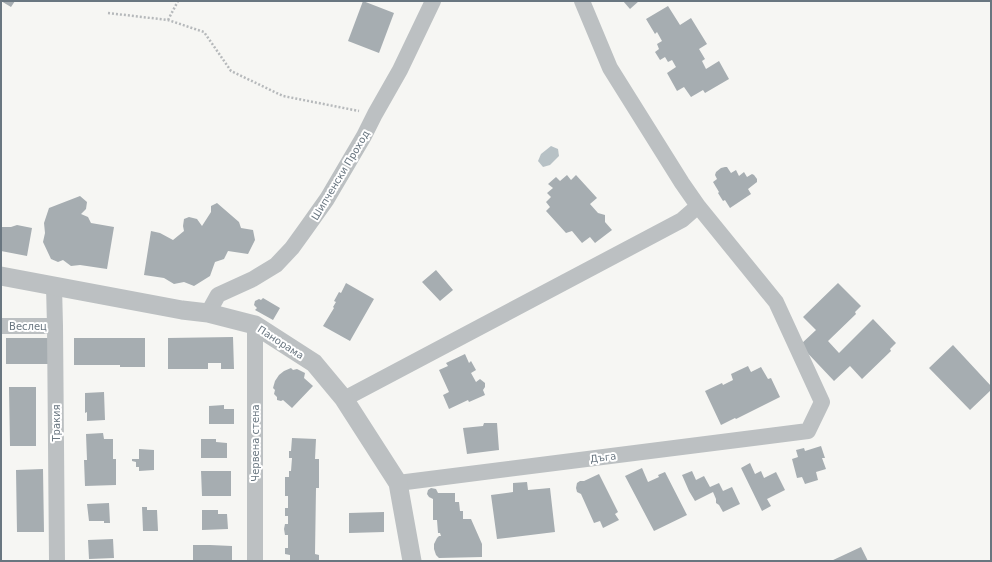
<svg xmlns="http://www.w3.org/2000/svg" width="992" height="562" viewBox="0 0 992 562" font-family="'DejaVu Sans',sans-serif">
	<rect width="100%" height="100%" fill="#f6f6f3"/>
	<!-- water -->
	<path fill="#b7c1c5" d="M551 146 558 149 559 156 550 165 543 167 538 161 541 154Z"/>
	<!-- building -->
	<path fill="#a6adb1" d="M1 1H15L11 7Z
		M363 1 394 13 379 53 348 41Z
		M623 1H639L630 9Z
		M668 6 680 25 691 18 707 44 699 49 705 59 702 61 706 69 719 61 729 79 705 93 703 90 691 97 684 87 677 91 667 73 676 67 672 60 668 62 665 57 660 60 655 52 659 49 657 44 662 41 657 32 655 34 646 19Z
		M725 167H727L731 173 736 170 739 176 744 172 747 177 752 174 754 175 757 179V182L748 189 751 194 730 208 725 200 723 201 718 193 719 192 713 182 717 179 715 175 716 172 721 168Z
		M567 175 571 180 576 175 597 198 590 204 598 213 605 215V222L612 230 595 243 590 237 582 243 572 231 566 233 546 211 550 207 546 202 551 197 547 193 553 188 548 184 556 177 560 181Z
		M80 196 87 202 86 209 81 214 88 217 91 223 114 227 107 269 80 265 71 266 63 260 58 262 51 259 43 242 45 233 44 223 49 208Z
		M217 203 239 222 241 228 253 230 255 240 248 254 228 251 224 259 215 262 210 276 194 286 184 282 174 284 164 278 144 275 151 231 160 233 173 240 184 231 183 226 184 219 189 217 197 219 202 226 211 212V206Z
		M17 225 32 228 27 256 1 251V227H11Z
		M436 270 453 290 440 301 422 282Z
		M346 283 374 299 350 341 323 326 334 308 333 307 336 302 334 301 339 292 341 293Z
		M838 283 861 306 855 312 856 314 828 341 839 353 873 319 896 343 890 349 891 351 862 379 850 366 834 381 800 345 816 330 803 317Z
		M263 298 280 308 273 320 255 310 257 308 254 305 255 301 259 299 261 300Z
		M233 337 234 369H221V363H208V369H168V338Z
		M6 338H48V364H6Z
		M74 338H145V367H120V365H74Z
		M953 345 991 386V390L970 410 929 368Z
		M465 354 469 363 471 361 476 370 471 373 476 382 480 379 485 383V387L483 390 485 395 469 402 468 400 449 409 443 395 449 392 439 370 448 366 446 363Z
		M748 366 751 372 761 367 768 379 771 378 780 397 736 419 735 418 721 425 705 391 722 383 723 385 733 380 731 374Z
		M291 368 293 370 297 369 305 373 304 378 313 386 292 408 283 400 281 401 277 400V397L274 394 275 390 273 388 275 381 279 375 284 371Z
		M9 387H36V446H10Z
		M104 392 105 420 87 421V412L85 413V393Z
		M224 405V409H234V424H209V406Z
		M484 423H497L499 450 467 454 463 428 483 426Z
		M103 433 104 439H113V459H116V485L85 486 84 460H87L86 434Z
		M292 438 316 439 315 459H319V488H316L315 554 319 555V561H290V555L285 554V548H288V535H285L284 529 285 524H288V516H285V508H288V496H285V477H289V471H291L292 458H289V451H291Z
		M201 439H216V442L227 443V458H201Z
		M821 446 825 458H822L826 469 816 472 818 480 805 484 802 477 797 478 792 459 798 457 796 450 804 448 805 451Z
		M139 449 154 450V470L139 471V467H136V462L132 461V459H139Z
		M750 463 755 474 761 471 764 478 776 472 785 490 767 499 771 506 762 511 741 468Z
		M642 468 648 482 659 477 658 475 665 472 687 515 654 531 625 476Z
		M43 469 44 532H17L16 470Z
		M201 471H231V496H202Z
		M692 471 696 480 704 476 710 487 719 483 723 491 732 487 740 504 723 512 719 505 716 503V499L713 492 695 501 689 491 682 475Z
		M599 474 618 512 615 514 619 520 603 528 600 521 594 523 581 494 577 492 576 488 577 483 580 481H584Z
		M527 482 528 490 550 488 555 532 497 539 491 495 513 492V483Z
		M431 488 436 489 438 493H455V502H459L460 511H463V519H471L482 544V557L439 558 436 555 434 549V544L437 538 439 536H441L440 533H438L437 520H433V499L429 497 427 494 428 490Z
		M109 503 110 523H104V521H89L87 504Z
		M142 507H147V510H157L158 531H143Z
		M202 510H218V514H227L228 529 202 530Z
		M384 512V532L349 533V513Z
		M113 539 114 558 89 559 88 540Z
		M193 545H210L232 546V561H193Z
		M861 547 868 561H831Z"/>
	<g fill="none" stroke-linecap="round" stroke-linejoin="round">
		<!-- path -->
		<path stroke="#b6b9bb" stroke-width="2.5" stroke-dasharray="2 2" stroke-linecap="butt" d="M108 13 168 20 204 32 231 71 283 96 359 111
			M168 20 178 1"/>
		<!-- minor -->
		<path stroke="#bcc0c2" stroke-width="16" d="M54 286 55 326 57 561
			M208 313 218 295 253 279 276 265 292 248 305 230 327 199 364 136 375 114 400 70 433 1
			M255 325V561
			M1 326H55
			M344 399 682 220 698 206
			M398 483 808 431 822 402 776 302 698 206 682 183 610 68 582 1"/>
		<!-- tertiary -->
		<path stroke="#bcc0c2" stroke-width="19" d="M1 276 182 310 208 313 255 325 314 363 344 399 398 483 412 561"/>
	</g>
	<g text-anchor="middle" stroke-width="4" stroke-linejoin="round" paint-order="stroke">
		<!-- street labels -->
		<g font-size="10" fill="#697680" stroke="#fff">
			<text transform="translate(340 175) rotate(-59)" y="4">Шипченски Проход</text>
			<text x="28" y="330">Веслец</text>
			<text transform="translate(281 342) rotate(33)" y="4">Панорама</text>
			<text transform="translate(56 423) rotate(-90)" y="4">Тракия</text>
			<text transform="translate(255 443) rotate(-90)" y="4">Червена стена</text>
			<text transform="translate(603 457) rotate(-7)" y="4">Дъга</text>
		</g>
	</g>
	<!-- border -->
	<rect width="992" height="562" fill="none" stroke="#697680" stroke-width="4"/>
</svg>
